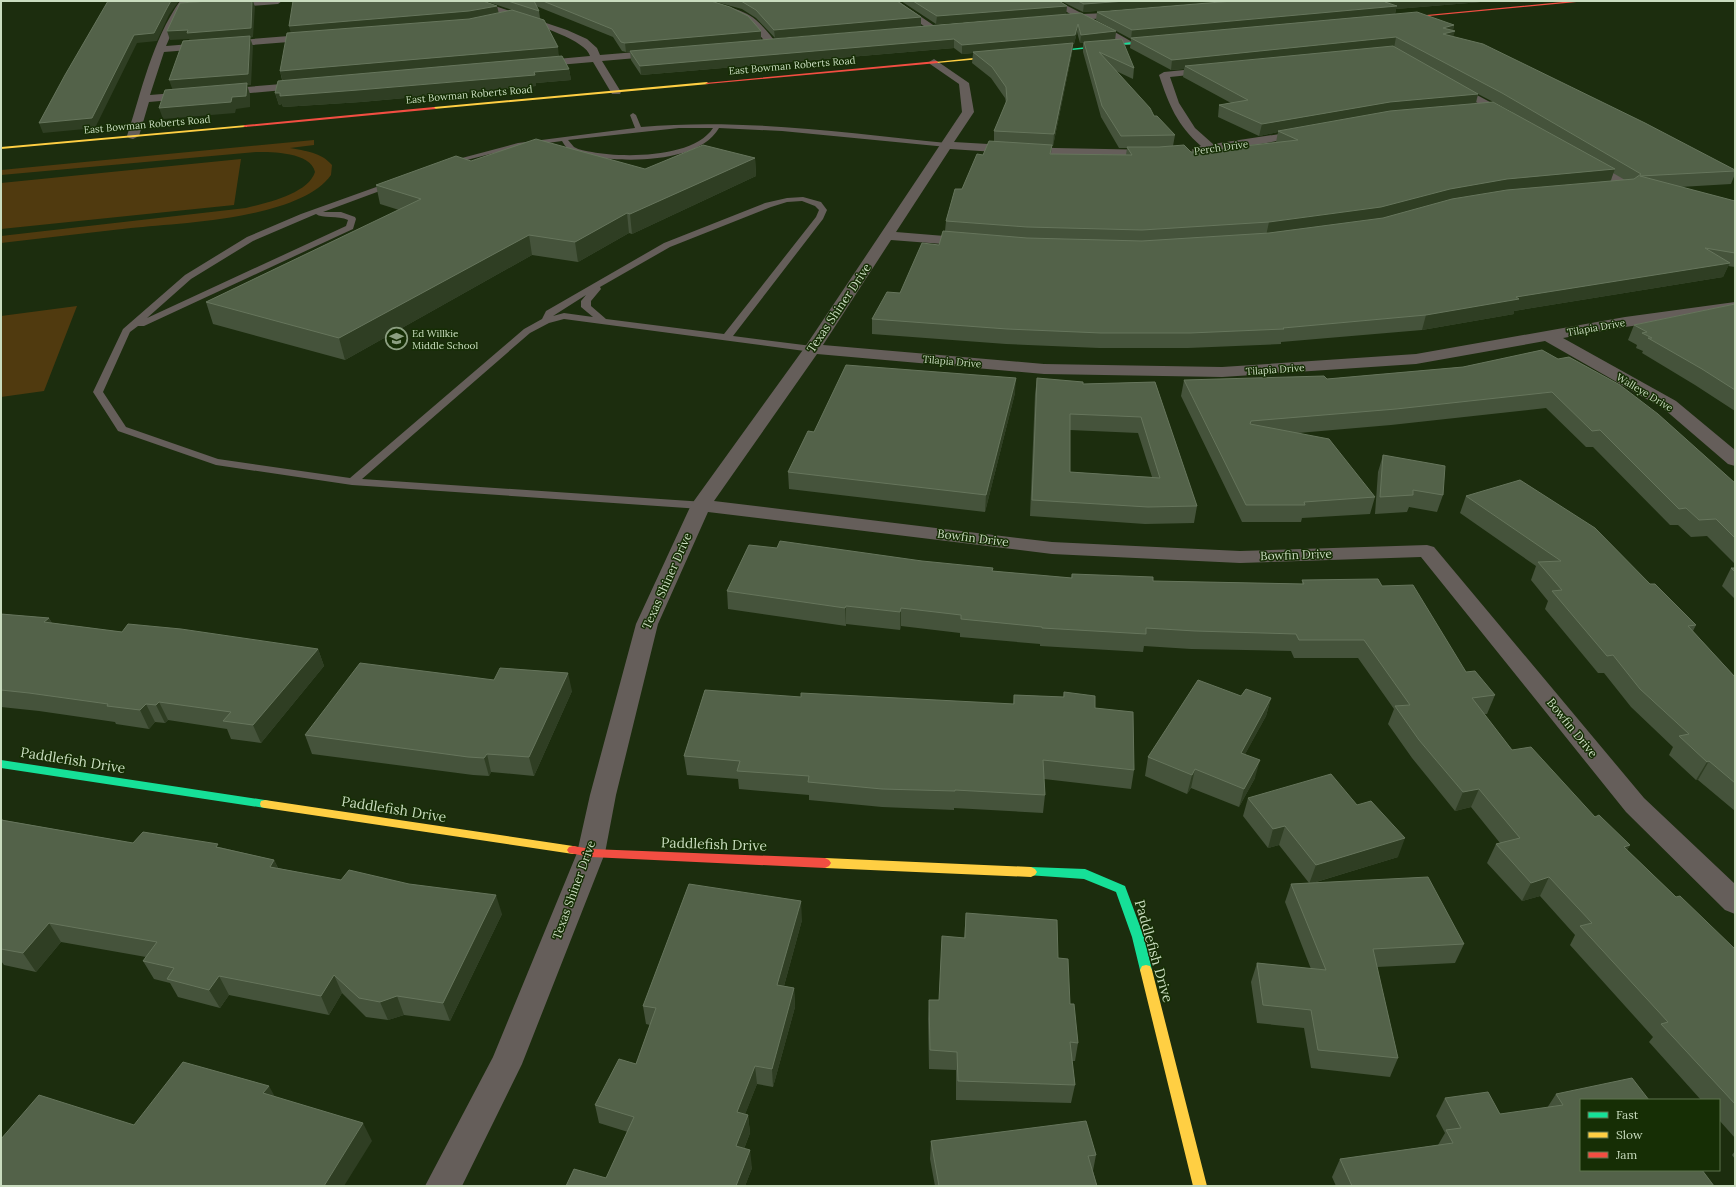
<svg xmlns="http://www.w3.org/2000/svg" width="1736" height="1187" viewBox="0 0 1736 1187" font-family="Lora,serif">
	<rect width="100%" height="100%" fill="#1c2d0e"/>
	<!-- green -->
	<path fill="#503a0f" d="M314 140V145L290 148C305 151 321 152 332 165L331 175C300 219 181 223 131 228 87 233 44 238 1 243V236L246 208C266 203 308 194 315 172 311 152 272 152 256 152L1 175V170Z
		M241 159 234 205 1 229V183Z
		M77 306 44 391 1 397V316Z"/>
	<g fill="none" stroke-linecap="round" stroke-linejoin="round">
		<!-- lane -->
		<path fill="#655e5a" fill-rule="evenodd" d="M633 113 636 115 641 127C744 118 845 133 947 143L951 145 947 147 782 131 719 128C699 163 625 163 590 156 584 154 575 154 570 150 566 148 564 144 562 141L518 147 447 165 443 163 518 143 635 128 630 115ZM679 128H713C694 158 623 158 592 152 586 151 579 150 574 147 572 145 570 142 568 140Z
			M393 181H396V185L323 212H341L355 217 356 219 353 229 144 326H138L130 332 103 392 126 427 218 459 350 478 524 329 542 319 546 311 664 243 765 203 787 198 803 197 821 202 827 210 823 219 733 336 812 346 817 349 812 352 564 319 549 323 530 333 362 479 705 502 707 505 705 508 701 509 352 485 216 465 118 431 93 392 123 329 185 275 247 237 301 214ZM802 201 815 206 819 210 816 217 724 334 606 319 591 306V301L601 289 600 287 670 247 771 207 787 202ZM316 214C322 219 338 215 348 220L346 226 147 318 191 279 253 241ZM586 295 581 301V307L593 317 564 313 553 316Z"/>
		<!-- street -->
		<path fill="#655e5a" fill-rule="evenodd" d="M180 1H188L180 14 166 46 314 34 319 37 314 40 164 52 150 95 306 82 311 85 306 88 149 102 139 136 133 139 129 138 127 136C142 90 152 41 180 1Z
			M242 1H282L278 4 223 8 219 5 223 2Z
			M468 1H480L567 30 587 39 597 48 600 55 660 50 665 53 660 56 602 61 621 92 620 94H612L593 62 535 67 530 64 535 61 590 56C586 37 510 17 490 10 483 8 473 6 468 1Z
			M691 1C709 1 743 8 756 20 764 27 771 36 777 44L772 47 769 46 749 23 731 14Z
			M888 1H898L939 29 937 31H931Z
			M1048 1H1058L1083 14 1130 12 1131 14 1127 17 1092 19 1134 43 1132 45H1126L1080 20 1054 21V17L1072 15Z
			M934 59 969 83 974 112 954 142 1055 148 1156 150 1162 154 1156 158 1055 156 950 149 896 232 969 238 974 239 976 242 974 245 969 246 891 240 823 345 1044 364 1222 367 1416 354 1625 317 1735 302V312L1625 327 1563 338 1676 401 1735 450V466L1728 464 1664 409 1545 341 1416 364 1222 377 1044 374 817 354 714 501 1052 542 1240 551 1427 545 1434 547 1644 798 1735 884V914L1725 910 1626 812 1421 557 1240 563 1052 554 708 512 658 624 616 795 605 853 522 1064 462 1186H425L493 1057 577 853 590 795 636 624 691 505 805 347 962 112 959 84 930 64 929 62Z
			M1214 67 1218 68 1219 70 1218 72 1170 77 1179 103 1195 128 1213 144 1306 130 1312 133 1310 135 1212 153H1194L1192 150 1194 147 1201 146C1177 125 1169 105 1159 75L1164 72Z
			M1451 81 1514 115 1516 117 1514 119H1506L1447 86 1446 84Z
			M1587 158 1634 183 1635 186 1629 190 1624 189 1583 165 1581 162 1583 159Z"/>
		<!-- fast -->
		<path fill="#16e098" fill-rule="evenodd" d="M1160 39 1161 41 1043 53 1041 52Z
			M1 760 265 800 269 801 270 804 269 807 265 808 1 768Z
			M1031 867 1085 869 1125 886 1144 937 1152 970 1150 974 1146 975 1142 974 1140 970 1132 937 1116 892 1084 879 1027 875 1025 872 1027 869Z"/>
		<!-- slow -->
		<path fill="#ffcf43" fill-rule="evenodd" d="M1002 55 1003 57 937 63 935 62Z
			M707 82 709 84 434 109 432 108 434 107Z
			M247 125V127H245L1 149V147Z
			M265 800 573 846 577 847 579 850 577 853 573 854 265 808 261 807 260 804 261 801Z
			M825 858 1031 867 1035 869 1037 872 1035 875 1031 877 825 868 821 866 819 863 821 860Z
			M1146 965 1150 966 1152 970 1207 1186H1193L1140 970 1142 966Z"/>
		<!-- jam -->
		<path fill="#f24e42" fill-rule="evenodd" d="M1573 1H1587L1397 19 1395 18Z
			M937 61 938 63 707 84 705 83Z
			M434 107 436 109 245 127 243 126 245 125Z
			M573 846 591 849 825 858 829 860 831 863 829 866 825 868 591 857 569 853 567 850 569 847Z"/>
	</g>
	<!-- wall -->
	<path fill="#45533b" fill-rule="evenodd" d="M485 1H897L921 17V26L775 38 756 18 742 9 716 2 712 1 761 31V40L1081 13 1116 31 1115 39 1134 68 1133 79 1116 71 1154 116 1175 135 1173 146 1191 152 1276 142 1278 132 1259 136 1218 117 1219 105 1231 103 1183 77 1184 69 1171 70 1130 48 1131 39 1096 20 1097 12 1233 1H1493L1396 9 1395 14 1454 25 1453 30V37L1735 170V174L1731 184 1680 187 1735 201V267L1728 266 1723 277 1514 311V314L1422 330 1281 342V344L1188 348H1099L1006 344 872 334V319L900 293 939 245 945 231 946 221 962 189 983 155 994 141V131L1006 103 1005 98 991 78 972 63 973 53 962 54 954 48 641 75 631 60 630 52H626L622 51 613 37 536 6 539 11 540 18 559 56 569 69 571 80 536 83V86L361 102 283 107 282 104 279 105 275 93 282 80 280 71 498 13 512 10ZM1077 32 1080 43H1083V52L1101 117 1119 148H1127L1126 155 1051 154 1052 146H1053L1072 53 1073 44H1074ZM1478 94 1499 105 1512 112 1476 104ZM1613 173 1625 180 1611 181Z
		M901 1H1059L1067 6 1066 14 936 24Z
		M1061 1H1226L1083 12Z
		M755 158 756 176 632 234 629 233 578 262 532 255 345 360 213 324 206 302 399 210 380 204 376 185 471 161 645 169Z
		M1735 304V411L1695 385 1642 353 1643 351 1636 348 1637 345 1628 340 1634 325Z
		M1542 350 1735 483V564L1707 536 1691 537 1678 525H1670L1593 447H1586L1546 408 1391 425 1298 433 1375 497 1370 514 1302 518 1301 522H1242L1181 396 1184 380 1327 379 1463 367Z
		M1037 378 1083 384 1155 382 1197 506 1194 523 1145 524 1030 516 1035 394ZM1070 430 1138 433 1152 477 1070 472Z
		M1015 393 985 512 789 489 788 472 814 432Z
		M1383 455 1443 495 1437 512 1409 507 1407 512 1375 514 1378 472Z
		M1466 496 1650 584 1696 625 1693 631 1735 677V811L1698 780H1696L1669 755 1673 747 1631 707 1604 673H1598L1545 609 1548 601 1531 580 1536 566 1460 513Z
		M777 548 992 571 1071 578 1072 574 1153 581 1302 584V580L1382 586 1466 672 1495 695 1487 714H1484L1512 750 1630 845 1627 850 1676 897 1735 949V1138L1719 1120V1100H1701L1649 1042 1653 1037 1570 945 1575 935 1540 896 1522 901 1487 863 1496 844 1500 843 1471 807 1455 811 1412 758 1388 724 1394 709 1358 658H1294L1291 651 1191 649 1144 646 1143 652 1040 646V644L960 637V633L901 626 900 630 846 624V626L728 609 727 591Z
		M1731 568H1735V599L1722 586Z
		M1 614 49 618 52 623 122 632 318 649 324 666 261 743 231 739 227 729 168 720 165 723 155 722 149 729 116 724 115 722 39 711 1 707Z
		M572 691 534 776 491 772 489 776 473 775 312 754 305 735Z
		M1064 692 1095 708 1134 770 1131 789 1044 779 1045 795 1043 813 954 808V810L882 807 809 800V795L739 789 738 779 687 775 684 756 801 697 1013 704 1014 695 1063 697Z
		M1241 696 1271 698 1266 716 1245 754 1255 778 1239 807 1191 788 1187 794 1145 776 1148 757Z
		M1248 798 1398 857 1313 883 1464 944 1455 963 1377 967 1398 1058 1390 1077 1311 1068 1304 1028 1257 1023 1251 982 1257 963 1311 969 1285 902 1291 884 1309 883 1279 845 1268 848 1243 816Z
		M1 817 3 820 133 843 219 847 274 860 278 868 502 914 450 1021 404 1015 388 1020 366 1017 342 993 329 1015 229 995 220 1008 178 997 170 983 154 979 143 961 146 957 61 942 36 972 4 965 1 961Z
		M966 913 1058 958 1070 1004 1078 1043 1075 1061H1072L1075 1085 1071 1103 956 1100V1070L929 1069 928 1019 929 1000H939L964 938Z
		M802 920 784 986 794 988 795 1007 773 1087 757 1084 745 1114 748 1115 750 1133 744 1149 752 1168 745 1186H566L606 1178 628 1132 599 1123 595 1105 636 1064 650 1025 646 1024 643 1006Z
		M1556 1094 1714 1186H1336L1332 1177 1340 1159 1438 1145 1445 1133 1436 1116 1445 1098 1500 1114 1547 1108Z
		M931 1141 1096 1155 1093 1171 1097 1186H935L930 1159Z
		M1735 1151V1159L1732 1155Z"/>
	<!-- shaded-wall -->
	<path fill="#2f3e23" d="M171 1H179L169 15 157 41 137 43 95 128 43 133 39 123 134 35 167 8Z
		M188 1H229L189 3Z
		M252 1H253L255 7 253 37 250 38 253 46 251 85H247L250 94V107L236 109 235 113 163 119 159 108 173 91 169 80 190 43 189 39 170 40 167 31Z
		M1126 1H1226L1083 12 1084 4Z
		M1398 1H1493L1396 9 1395 14 1131 38V39L1132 30Z
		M497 6 499 14 471 20 291 34 289 26Z
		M1067 6 1066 14 936 24 937 16Z
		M921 17V26L775 38 774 30Z
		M1078 24 1077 32 1074 44H1073L1072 53 1053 146 1054 134 1073 44 973 52V53L962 54V45Z
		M1454 25 1453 31H1455L1452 41 1440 44 1443 28Z
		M761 31V40L626 52 625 43Z
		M1116 31 1115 40 1080 43 1081 35Z
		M1396 37 1394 48 1185 66 1184 69 1171 70 1172 60Z
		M954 39V48L641 75 640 66Z
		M558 47 559 57 283 82 280 71Z
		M569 69 571 80 536 83V86L361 102 283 107 282 104 279 105 275 93Z
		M1478 94 1475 105 1278 131V132L1259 136 1262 124 1390 102Z
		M755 158 756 176 632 234 630 214Z
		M1615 169 1610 182 1378 221 1266 236 1269 222 1450 189 1507 179Z
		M627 213 629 233 578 262 575 242Z
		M529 235 532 255 345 360 339 338Z
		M1730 263 1723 277 1514 311V314L1422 330 1426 315 1516 297Z
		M1016 378 1015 393 985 512 986 495Z
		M846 606V626L845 608Z
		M901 608V626L900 630V612Z
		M49 618 58 635 44 622Z
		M318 649 324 666 261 743 253 725Z
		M568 673 572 691 534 776 529 757Z
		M1271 698 1266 716 1236 771 1241 753Z
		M159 702 168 720 165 723 156 705Z
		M146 704 155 722 149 729 140 710Z
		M487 754 491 772 489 776 484 758Z
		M1260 760 1255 778 1239 807 1244 789Z
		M1709 761 1698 780H1696L1707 762Z
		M1195 769 1191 788 1187 794 1192 775Z
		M1479 789 1471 807 1455 811 1463 792Z
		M1285 826 1279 845 1268 848 1273 829Z
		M1405 838 1398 857 1309 884 1316 865Z
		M1630 845 1619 864 1624 847Z
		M274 860 283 879 270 867Z
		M1549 877 1540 896 1522 901 1531 883Z
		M496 895 502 914 450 1021 443 1003Z
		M801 901 802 920 779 1004 777 985Z
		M49 923 61 942 36 972 23 953Z
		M334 975 342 993 329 1015 321 996Z
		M219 976 229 995 220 1008 209 990Z
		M794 988 795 1007 773 1087 772 1069Z
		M397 996 404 1015 388 1020 380 1002Z
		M755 1066 757 1084 739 1130 737 1112Z
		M269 1086 279 1104 263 1093Z
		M748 1115 750 1133 738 1164 736 1146Z
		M363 1123 372 1141 344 1186H324Z
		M750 1150 752 1168 745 1186H736Z"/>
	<!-- building -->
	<path fill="#536249" stroke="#66755c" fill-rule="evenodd" d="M108 1H171L167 8 154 33 134 35 92 118 39 123 65 75Z
		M210 1H252L251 28 187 33 188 30 167 31 180 3Z
		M293 1H483L497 6 469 11 289 26Z
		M508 1H534L539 11Z
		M543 1H711L730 7 748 16 761 31 625 43 621 42 612 29Z
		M741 1H897L921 17 774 30 756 10Z
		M913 1H1059L1067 6 937 16Z
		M1078 1H1126L1084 4Z
		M1233 1H1398L1385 2 1397 6 1132 30 1097 12Z
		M512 10 544 20 558 47 280 71 287 33 469 19Z
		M1417 12 1454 25 1443 28 1455 31 1443 34 1483 44 1645 123 1735 170V171L1640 176 1735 201V253L1705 248 1730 263 1516 297 1519 299 1426 315 1283 328 1284 329 1190 333H1101L1007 329 872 319 887 292 900 293 922 243 939 245 943 231 1027 238 1142 241 1269 233 1383 218 1452 199 1507 190 1634 179 1641 174 1502 93 1396 37 1172 60 1131 38Z
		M1081 13 1116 31 1081 35 1078 24 1075 35 962 45 954 39 640 66 630 51Z
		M250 36 248 74 169 80 183 41Z
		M1122 39 1134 68 1099 52 1150 108 1154 116H1157L1175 135 1121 136 1102 106 1084 42Z
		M1073 43 1054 134 994 131 1007 100 1006 87 992 67 973 52Z
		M1393 46 1478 94 1390 102 1262 124 1219 105 1248 100 1185 66Z
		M562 56 569 69 534 72 535 75 358 90 280 96V93H275L278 81Z
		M247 83 246 96 232 97 231 102 159 108 165 90Z
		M1493 102 1615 169 1507 179 1450 189 1381 207 1269 222 1142 230 1027 227 946 221 955 189H962L977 154 983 155 989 141 1052 145 1050 154 1132 155 1127 147H1159L1184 145 1191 152 1298 140 1278 131 1390 111Z
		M536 139 645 169 703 145 755 158 630 214 627 213 575 242 529 235 339 338 206 302 421 199 376 185 456 156 471 161Z
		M1735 304V390L1702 369 1648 338H1652L1642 333 1647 332 1634 325Z
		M1542 350 1558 359 1569 357 1620 385 1658 414 1735 483V538L1716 519 1699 520 1686 508 1679 509 1600 430 1592 431 1552 392 1396 409 1251 421 1250 424 1329 439 1375 497 1304 502 1305 505H1246L1184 380 1324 376 1327 379 1463 367Z
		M846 365 1016 378 986 495 788 472 808 431 814 432Z
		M1037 378 1083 382V384L1155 382 1197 506 1148 507 1032 500ZM1070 414 1141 417 1160 478 1070 472Z
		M1383 455 1445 466 1443 495 1413 490V495L1380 497Z
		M1520 480 1595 528 1650 584H1655L1696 625 1688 626 1735 677V783L1709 761 1707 762 1679 736 1689 734 1640 689 1613 655 1607 656 1552 591 1562 590 1538 562 1561 561 1466 496Z
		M780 541 922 561 993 568 992 571 1072 578V574L1153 577V581L1304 584 1302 580 1378 579 1382 586 1413 585 1466 672 1475 671 1495 695 1472 698 1512 750 1531 747 1595 817 1599 815 1630 845 1624 847 1676 897 1680 896 1735 949V1104L1661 1024 1668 1022 1580 926 1592 923 1549 877 1531 883 1496 844 1520 838 1479 789 1463 792 1419 740 1395 706 1410 705 1364 640H1299L1296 634 1195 631 1146 628V634L1042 628V627L961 619V615L901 608 900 612 846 606 845 608 727 591 749 545 777 548Z
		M1731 568H1735V572Z
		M1 614 49 618 44 622 122 632 128 624 181 629 318 649 253 725 223 721 231 712 159 702 156 705 146 704 140 710 107 706 108 704 29 693 1 690Z
		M360 663 494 680 500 668 568 673 529 757 487 754 484 758 468 757 305 735Z
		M1198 680 1241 696 1246 689 1271 698 1241 753 1260 760 1244 789 1195 769 1192 775 1148 757Z
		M705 690 801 697V693L1014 704V695L1064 697V692L1095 696V708L1133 712 1134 770 1043 760 1045 795 955 790V791L882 789 808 782 809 776 737 771 740 761 684 756Z
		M1331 774 1357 805 1371 801 1405 838 1316 865 1285 826 1273 829 1248 798Z
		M1 820 133 843 143 832 218 844 216 847 274 860 270 867 341 880 349 870 409 884 496 895 443 1003 397 996 380 1002 359 998 334 975 321 996 219 976 209 990 167 979 174 968 143 961 157 942 49 923 23 953 1 949Z
		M1428 877 1464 944 1373 949 1398 1058 1318 1050 1311 1010 1263 1005 1257 963 1326 970 1291 884Z
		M689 884 801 901 777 985 794 988 772 1069 755 1066 737 1112 748 1115 736 1146 750 1150 736 1186H566L574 1169 606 1178 634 1117 595 1105 619 1059 636 1064 656 1008 643 1006Z
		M966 913 1057 920 1058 958 1068 959 1070 1004H1074L1078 1043 1070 1042 1075 1085 958 1081 957 1052 930 1050 929 1000H939L942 936 965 938Z
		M183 1062 269 1086 263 1093 363 1123 324 1186H1V1139L39 1095 134 1125Z
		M1632 1078 1649 1100H1581V1170H1702L1714 1186H1352L1340 1159 1453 1143 1446 1130 1461 1128 1445 1098 1488 1092 1500 1114 1563 1105 1556 1094Z
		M1086 1121 1096 1155 1088 1156 1097 1186H939L931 1141Z"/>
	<!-- icons -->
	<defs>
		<symbol id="school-ring" viewBox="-11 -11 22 22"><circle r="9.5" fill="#162e05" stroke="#8c9f81" stroke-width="1.5"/><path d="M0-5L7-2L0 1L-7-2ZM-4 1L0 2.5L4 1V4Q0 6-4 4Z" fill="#8c9f81"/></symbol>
	</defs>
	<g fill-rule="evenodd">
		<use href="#school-ring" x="384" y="326" width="25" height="25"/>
	</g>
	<g text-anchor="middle" stroke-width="3" stroke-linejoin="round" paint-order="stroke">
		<!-- far-street labels -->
		<g font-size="10" fill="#c9dcbf" stroke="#162e05">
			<text transform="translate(792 65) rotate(-5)" y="4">East Bowman Roberts Road</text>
			<text transform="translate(469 94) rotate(-5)" y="4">East Bowman Roberts Road</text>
			<text transform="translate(147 124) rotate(-5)" y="4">East Bowman Roberts Road</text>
			<text transform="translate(1221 147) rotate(-8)" y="4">Perch Drive</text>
			<text transform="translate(1596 327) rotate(-10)" y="4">Tilapia Drive</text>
			<text transform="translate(952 361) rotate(5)" y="4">Tilapia Drive</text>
			<text transform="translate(1275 369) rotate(-4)" y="4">Tilapia Drive</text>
			<text transform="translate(1645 392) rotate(31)" y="4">Walleye Drive</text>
		</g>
		<!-- far-poi labels -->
		<g font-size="10" fill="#c9dcbf" stroke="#162e05" text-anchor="start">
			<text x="412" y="337">Ed Willkie<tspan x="412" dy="12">Middle School</tspan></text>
		</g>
		<!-- street labels -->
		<g font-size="12" fill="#c9dcbf" stroke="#162e05">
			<text transform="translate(839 308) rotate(-56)" y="4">Texas Shiner Drive</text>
			<text transform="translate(973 538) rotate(7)" y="4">Bowfin Drive</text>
			<text transform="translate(1296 555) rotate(-2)" y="4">Bowfin Drive</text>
			<text transform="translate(667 581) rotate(-66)" y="4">Texas Shiner Drive</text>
			<text transform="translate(1572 728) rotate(51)" y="4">Bowfin Drive</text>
			<text transform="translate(574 890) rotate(-70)" y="4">Texas Shiner Drive</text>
		</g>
		<!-- near-street labels -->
		<g font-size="14" fill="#c9dcbf" stroke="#162e05">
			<text transform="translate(73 760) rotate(9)" y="5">Paddlefish Drive</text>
			<text transform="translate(394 809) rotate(9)" y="5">Paddlefish Drive</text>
			<text transform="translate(714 844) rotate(2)" y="5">Paddlefish Drive</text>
			<text transform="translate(1154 951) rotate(74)" y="5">Paddlefish Drive</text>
		</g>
	</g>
	<!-- border -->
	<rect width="1736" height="1187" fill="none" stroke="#c9dcbf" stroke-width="4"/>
	<!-- legend -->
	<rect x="1580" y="1099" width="140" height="72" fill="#162e05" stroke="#5e744f"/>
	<rect x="1588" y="1112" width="20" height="6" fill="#16e098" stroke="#5e744f"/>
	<text x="1616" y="1119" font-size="12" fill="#c9dcbf">Fast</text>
	<rect x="1588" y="1132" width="20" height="6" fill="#ffcf43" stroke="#5e744f"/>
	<text x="1616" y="1139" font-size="12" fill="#c9dcbf">Slow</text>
	<rect x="1588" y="1152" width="20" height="6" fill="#f24e42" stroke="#5e744f"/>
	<text x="1616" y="1159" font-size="12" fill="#c9dcbf">Jam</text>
</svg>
